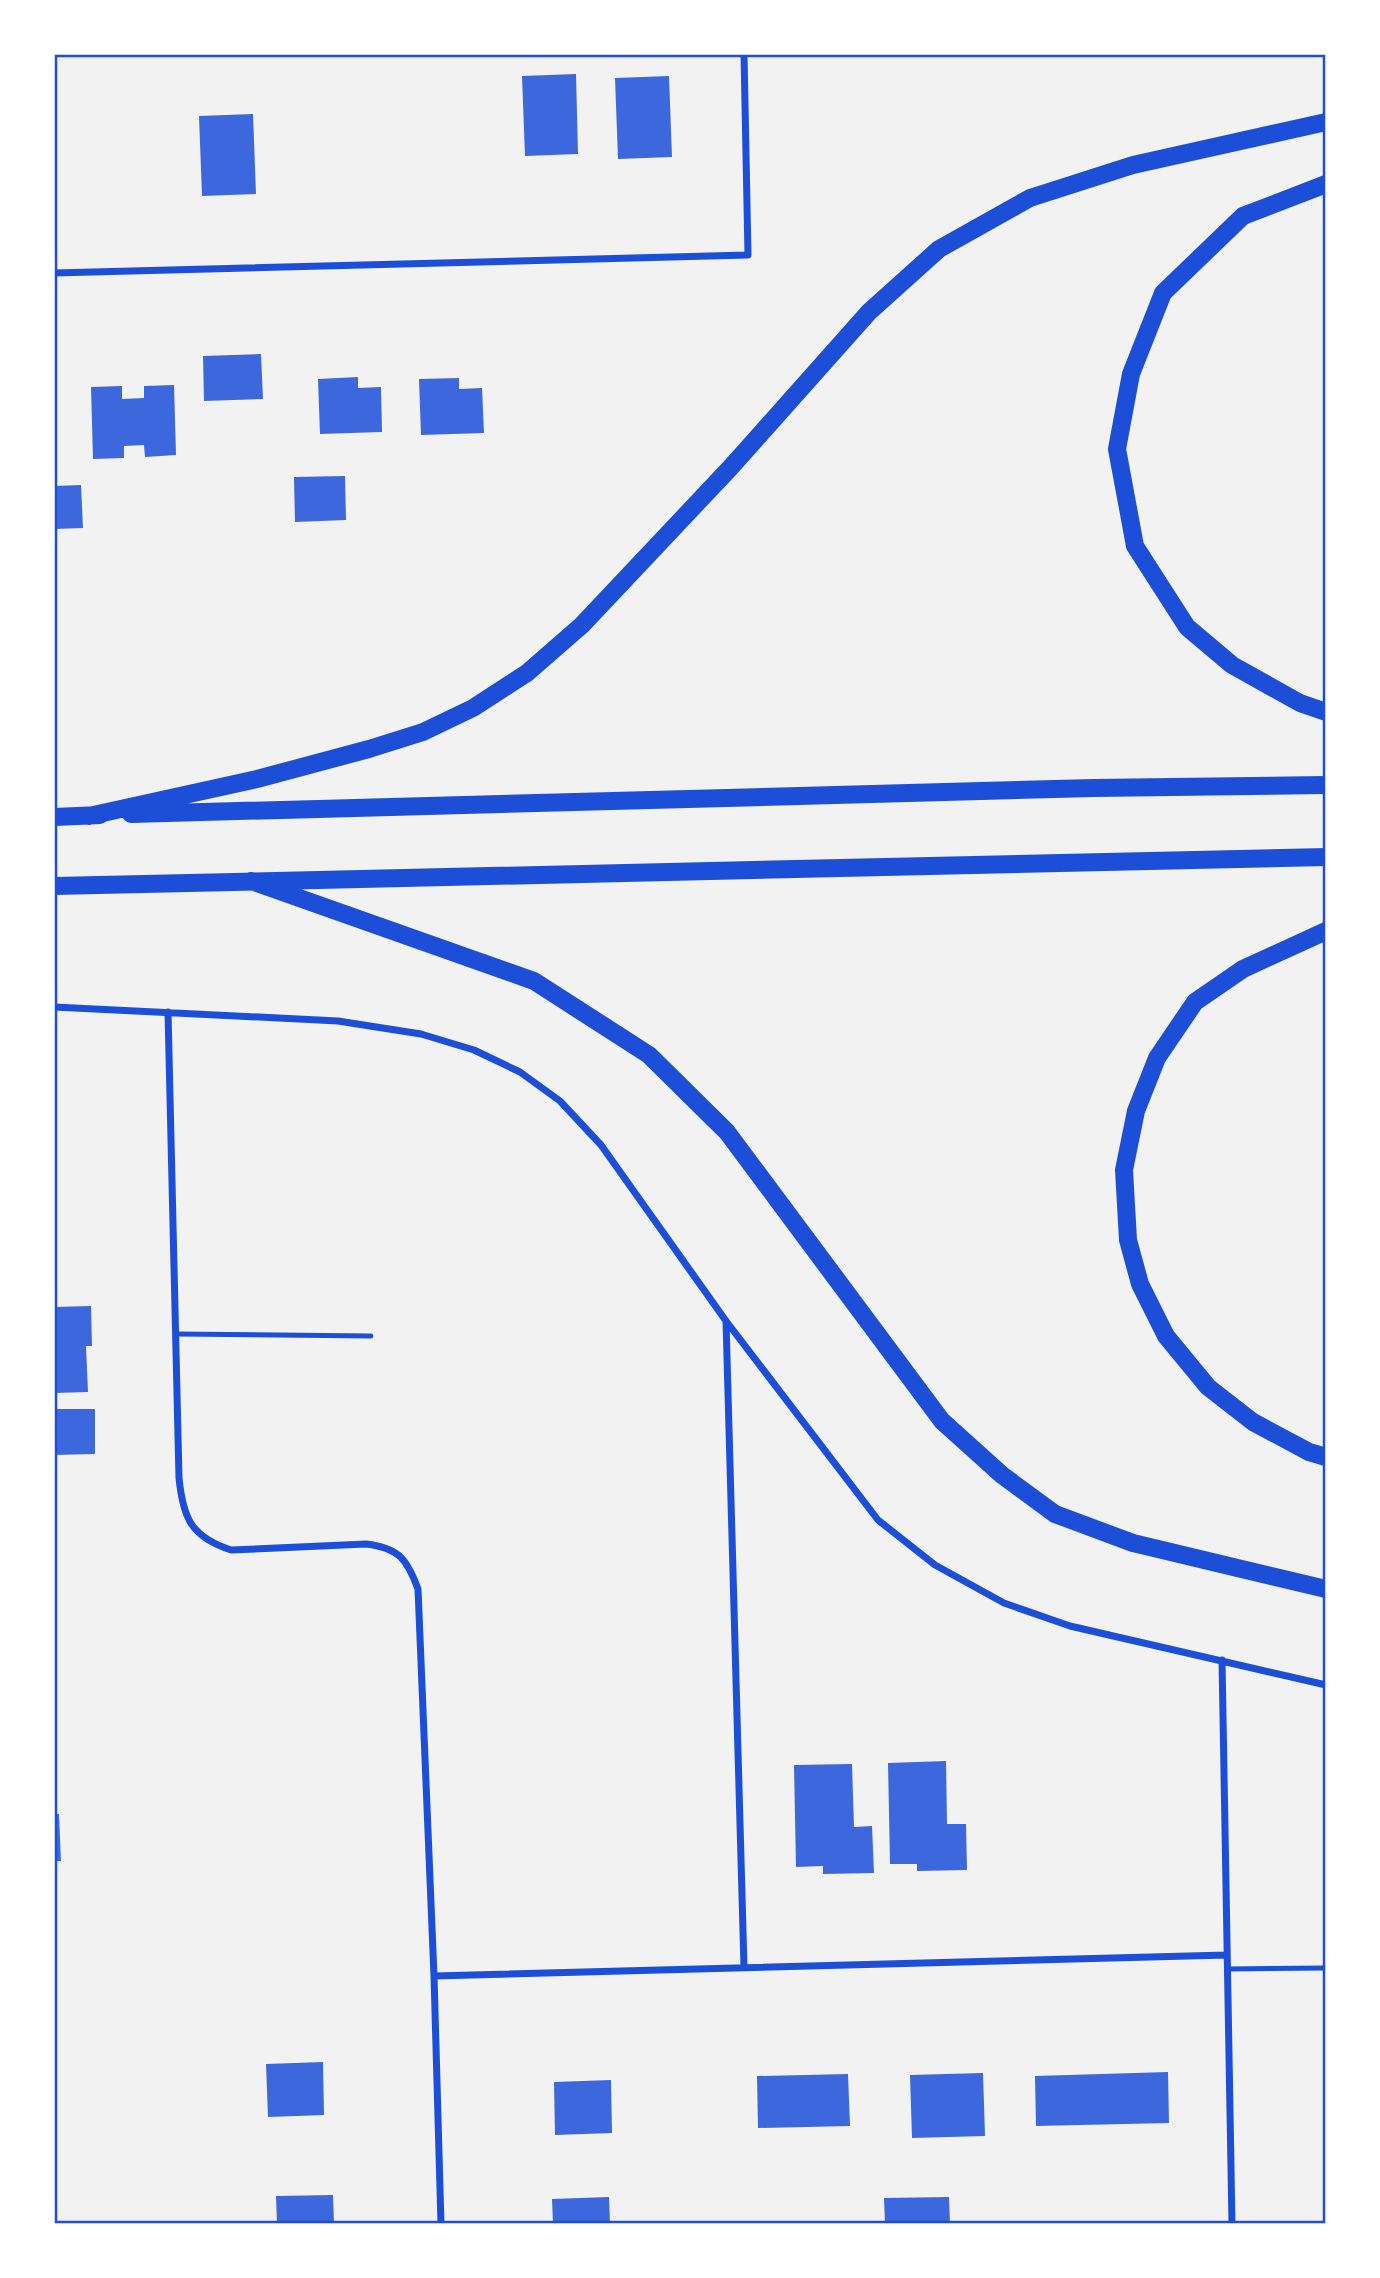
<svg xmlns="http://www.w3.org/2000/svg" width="1380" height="2278" viewBox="0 0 1380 2278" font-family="'Space Grotesk',sans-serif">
	<rect width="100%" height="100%" fill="#f2f2f2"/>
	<!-- building -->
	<path fill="#3d67dc" d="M576 74 578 154 525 156 522 76Z
		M669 76 672 157 618 159 615 78Z
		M253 114 256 194 202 196 199 116Z
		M261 354 263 399 204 401 203 356Z
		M358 377V388L381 387 382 432 320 434 318 379Z
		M459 378V389L482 388 484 433 421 435 419 379Z
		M174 385 176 455 145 457 144 445 124 446V458L93 459 91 387 122 386V399L144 398V386Z
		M345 476 346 520 295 522 294 477Z
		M81 485 83 528 54 529V486Z
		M91 1306 92 1346H86L88 1392 54 1393V1307Z
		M54 1409H95V1454L54 1455Z
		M946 1761 947 1824H966L967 1870 917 1871V1864H890L888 1763Z
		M852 1764 854 1827 872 1826 874 1873 823 1874V1866L796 1867 794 1765Z
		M54 1814H59L61 1861H54Z
		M323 2062 324 2115 268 2117 266 2064Z
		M1168 2072 1169 2123 1036 2126 1035 2076Z
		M983 2073 985 2136 912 2138 910 2075Z
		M848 2074 850 2126 758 2128 757 2076Z
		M611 2080 612 2133 555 2135 554 2082Z
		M333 2195 334 2224H277L276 2196Z
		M609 2197 610 2224H553L552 2199Z
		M949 2197 950 2224H885L884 2198Z"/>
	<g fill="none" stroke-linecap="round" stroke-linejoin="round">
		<!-- service -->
		<path stroke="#1d4ed8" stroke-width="5" d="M176 1334 371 1336
			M1227 1969 1326 1968"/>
		<!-- minor -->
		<path stroke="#1d4ed8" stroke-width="7" d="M54 273 748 255 744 54
			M54 1007 338 1021 421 1034 474 1050 520 1072 560 1101 601 1145 726 1321 878 1520 935 1565 1004 1603 1070 1626 1326 1685
			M168 1012 179 1478C183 1518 191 1537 231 1550L366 1544C399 1548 407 1559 418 1589L434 1976 441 2224
			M726 1321 744 1967
			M1222 1660 1232 2224
			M434 1976 1227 1955"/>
		<!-- primary -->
		<path stroke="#1d4ed8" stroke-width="18" d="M1326 184 1243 216 1163 293 1131 374 1117 449 1135 546 1187 627 1232 665 1300 703 1326 712
			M131 814 1093 788 1326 785
			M89 816 257 779 369 749 423 732 473 708 527 673 582 625 731 467 869 312 939 249 1030 198 1133 165 1326 122
			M54 817 100 815
			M251 881 534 981 649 1055 727 1132 942 1421 1002 1475 1055 1514 1133 1543 1326 1589
			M54 886 1326 857
			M1326 931 1243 969 1195 1002 1157 1058 1136 1111 1124 1170 1128 1240 1140 1284 1166 1336 1208 1387 1253 1422 1309 1452 1326 1457"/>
	</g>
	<!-- border -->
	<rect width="1380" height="2278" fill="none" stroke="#ffffff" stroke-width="112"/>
	<rect x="56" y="56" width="1268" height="2166" fill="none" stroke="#1d4ed8" stroke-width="2.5"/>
</svg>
